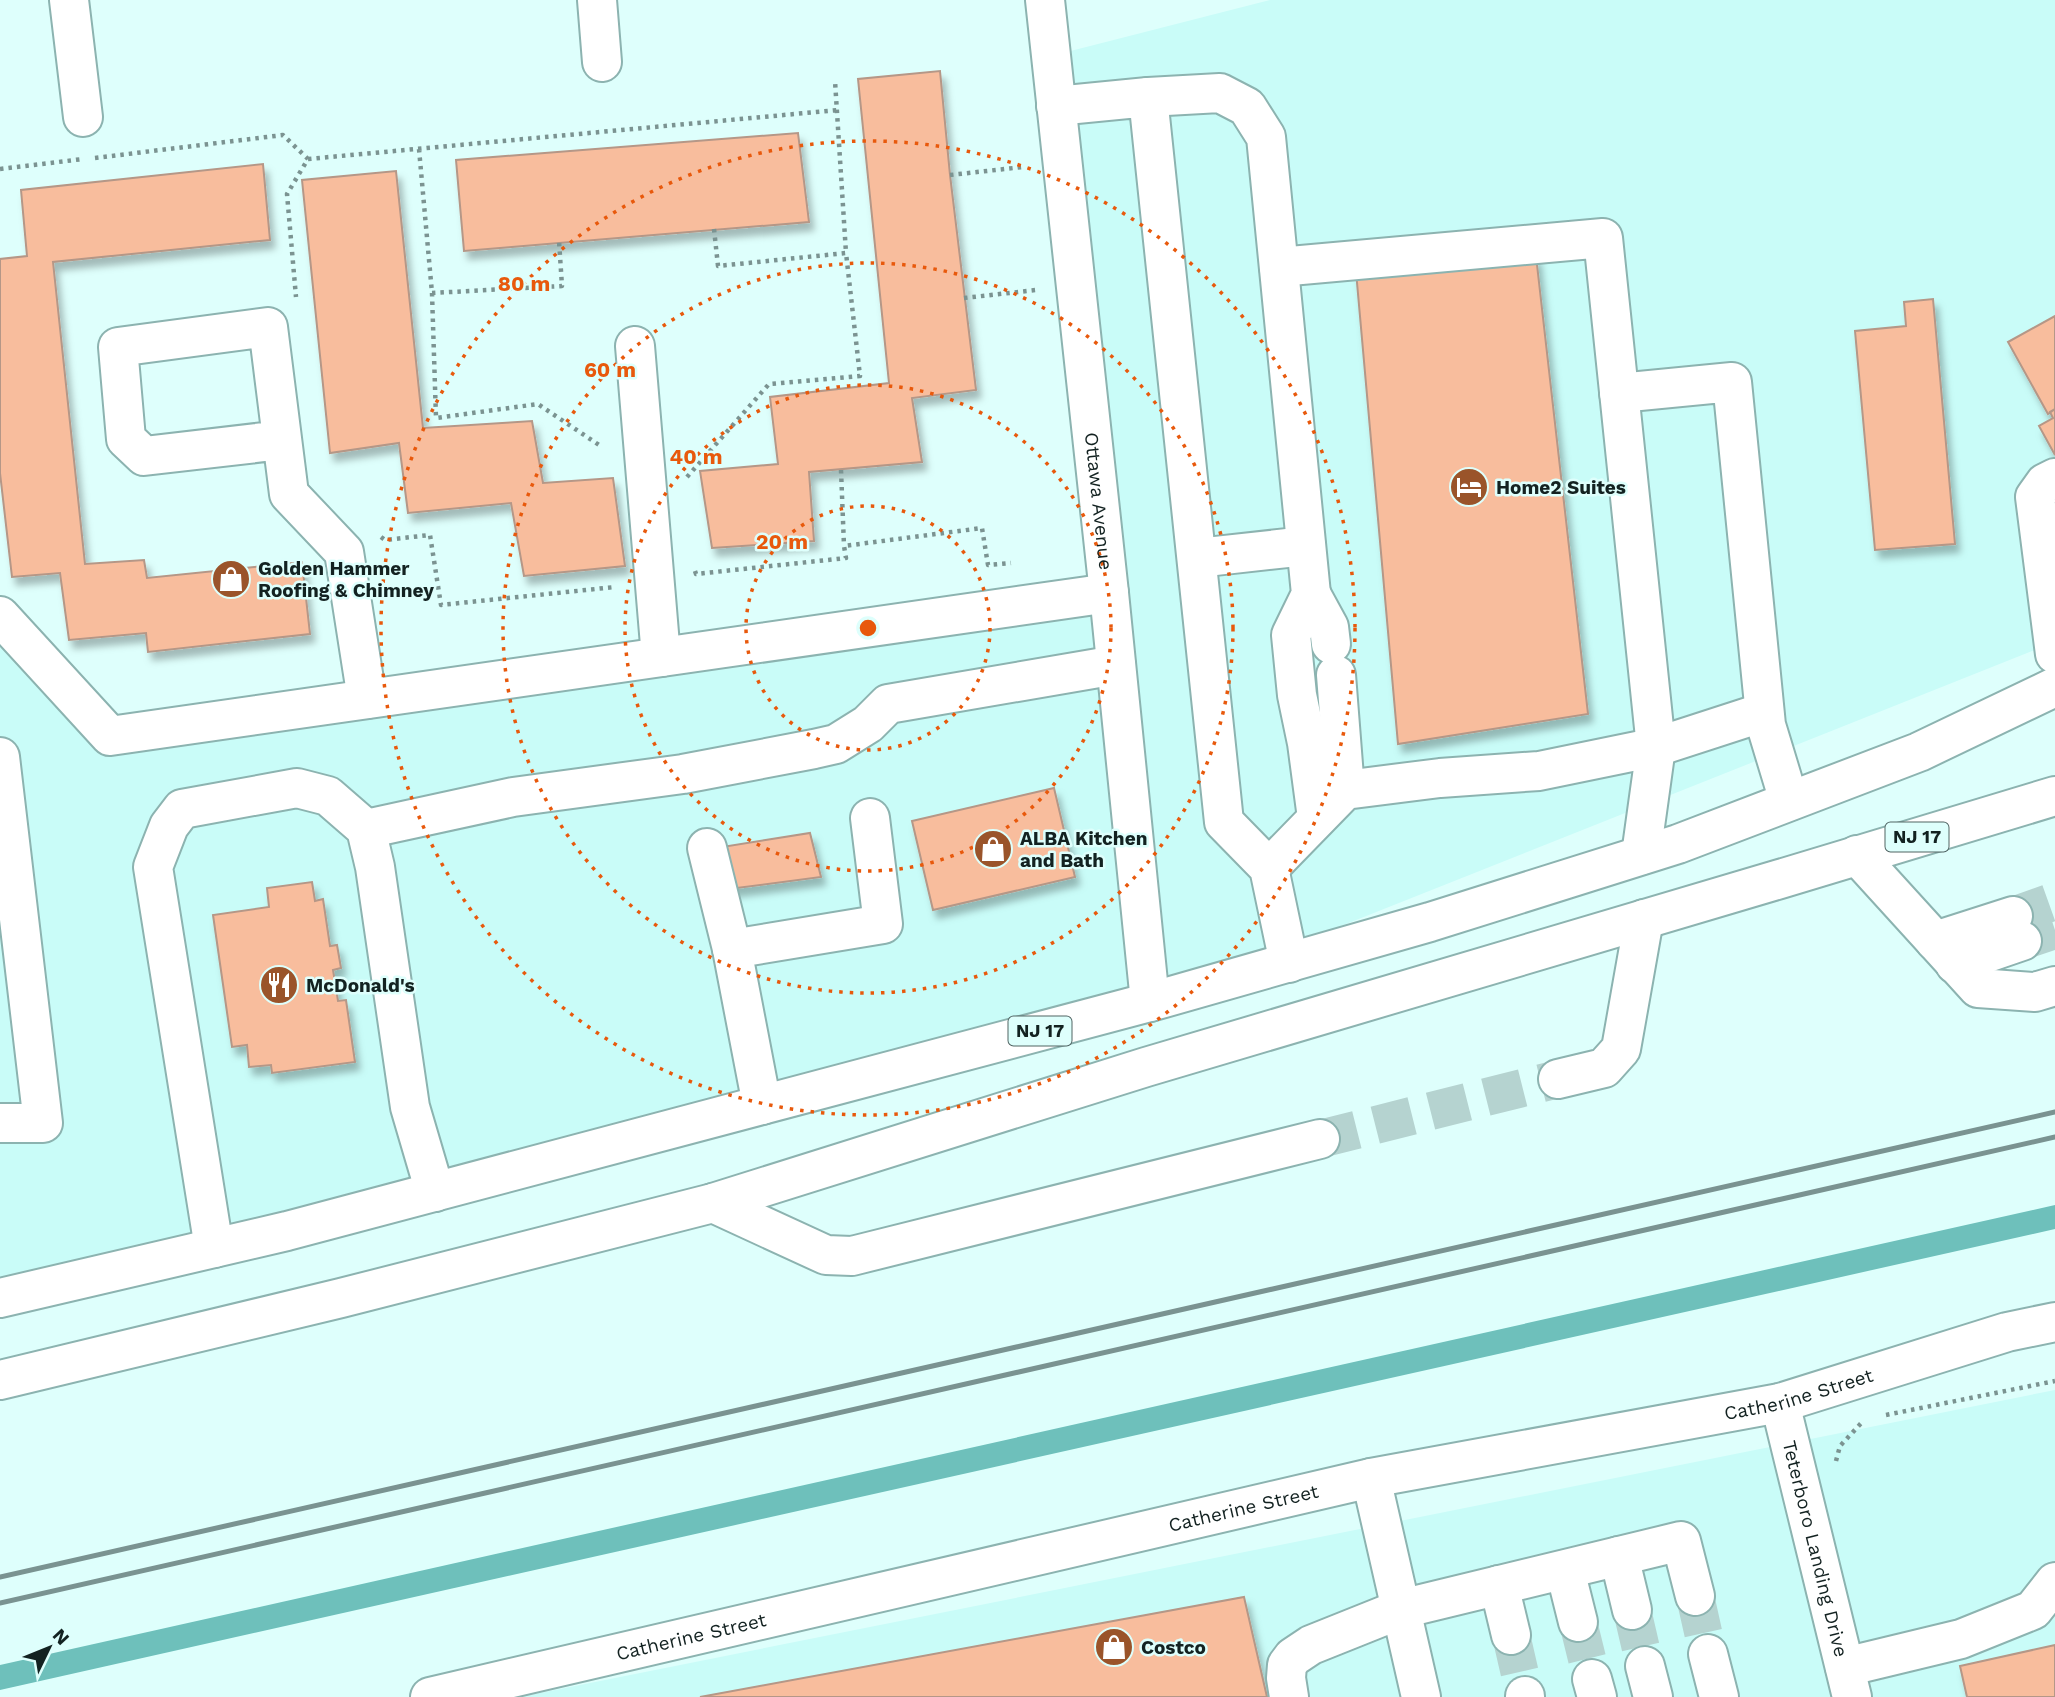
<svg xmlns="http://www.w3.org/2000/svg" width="2055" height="1697" viewBox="0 0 2055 1697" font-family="'Work Sans',sans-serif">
	<defs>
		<filter id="shadow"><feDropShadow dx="4.5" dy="8" stdDeviation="3.5" flood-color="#0004"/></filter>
	</defs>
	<rect width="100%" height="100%" fill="#defffc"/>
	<!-- built -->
	<path fill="#c9fcf8" d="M1270 0H2055V642L1150 1002 0 1287V619L110 735 1109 593 1051 56Z
		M2055 1390V1697H520Z"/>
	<!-- water -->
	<path fill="#6ec0bb" d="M2055 1205V1229L0 1690V1665Z"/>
	<!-- building -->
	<path fill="#f8bd9d" stroke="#b59787" stroke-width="2" filter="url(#shadow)" d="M940 71 950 175 976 390 912 398 922 462 809 472 814 541 712 548 700 471 778 464 770 397 889 383 858 79Z
		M798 133 809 222 464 251 456 160Z
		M263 164 270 240 53 262 85 564 144 560 147 578 302 562 310 634 148 652 146 633 69 640 60 573 12 577 0 473V259L27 256 21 190Z
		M396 171 423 428 532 421 543 483 613 478 625 566 524 576 511 503 408 513 399 443 330 453 302 180Z
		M1536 256 1588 714 1398 744 1355 260Z
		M1933 299 1955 544 1875 550 1855 331 1906 326 1904 302Z
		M2055 316V409L2048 414 2008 342Z
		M2055 409V455L2039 426 2053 418 2050 412Z
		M1054 788 1075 877 933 910 912 821Z
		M810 833 821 877 729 889 722 847Z
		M312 882 315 901 323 899 330 946 337 945 341 968 333 970 338 1001 346 1000 355 1062 272 1073 271 1065 249 1067 247 1045 232 1047 213 915 269 907 267 888Z
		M1244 1597 1267 1697H700Z
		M2055 1645V1697H1967L1960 1666Z"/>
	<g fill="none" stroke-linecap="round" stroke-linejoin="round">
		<!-- minor-tunnel -->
		<path stroke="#b5d3d0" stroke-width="38" stroke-dasharray="38 19" stroke-linecap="butt" d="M2013 916 2055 901
			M2022 941 2055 930
			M1320 1139 1558 1079
			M1695 1596 1708 1654
			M1632 1610 1645 1666
			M1578 1622 1592 1679
			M1511 1635 1525 1696"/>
		<defs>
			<g id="minor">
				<path d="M69 0 83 117"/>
				<path d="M597 0 602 62"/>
				<path id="s1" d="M1045 0 1109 593 1150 1002"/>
				<path d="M1148 97 1220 93 1247 107 1266 137 1311 594 1291 635 1297 695 1307 743 1317 818"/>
				<path d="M1056 106 1148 97 1224 822 1269 868 1289 963"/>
				<path d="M1279 267 1603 238 1656 747 1641 855"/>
				<path d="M635 346 661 657"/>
				<path d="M1619 393 1732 382 1766 725 1789 801"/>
				<path d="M282 440 144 456 126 439 118 347 268 327 289 494 344 552 367 699"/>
				<path d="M2055 478 2045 483 2035 497 2055 654"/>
				<path d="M1197 558 1306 546"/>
				<path d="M1311 594 1329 627 1331 644"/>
				<path d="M0 616 110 736 1109 593"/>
				<path d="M1336 675 1345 790"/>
				<path d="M0 757 43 1123H0"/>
				<path d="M366 829 513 797 683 774 814 749 836 744 868 724 888 704 1116 665"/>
				<path d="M707 848 732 949"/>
				<path d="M1857 855 1978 988 2035 992 2055 986"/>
				<path d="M1269 868 1345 790 1440 778 1539 771 1656 747 1764 712"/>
				<path d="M1935 941 2013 916"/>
				<path d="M1955 964 2022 941"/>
				<path d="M1558 1079 1604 1068 1621 1049 1644 919"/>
				<path d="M762 1105 732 949 883 924 870 818"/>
				<path d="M713 1203 826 1255 852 1256 1320 1139"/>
				<path d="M214 1248 153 867 169 826 182 809 297 788 328 796 366 829 375 867 410 1107 435 1192"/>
				<path id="s2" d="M1780 1403 1852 1697"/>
				<path d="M1371 1478 1421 1697"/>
				<path d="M1619 1556 1632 1610"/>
				<path d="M1565 1570 1578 1622"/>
				<path d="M1499 1585 1511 1635"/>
				<path d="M1708 1654 1719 1697"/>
				<path d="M1645 1666 1653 1697"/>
				<path d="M1845 1667 1961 1639 2033 1610 2055 1582"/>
				<path d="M1592 1679 1597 1697"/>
				<path d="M1525 1696V1697"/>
				<path id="s3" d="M430 1697 1371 1478 1780 1403 2007 1332 2055 1322"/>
				<path d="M1289 1697 1286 1678 1287 1665 1293 1657 1311 1645 1401 1609 1681 1541 1695 1596"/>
			</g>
			<path id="highway" d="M0 1298 287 1231 1150 1002 1430 922 1678 844 1919 752 2055 687
				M0 1380 341 1298 713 1203 1146 1067 1780 879 2055 796"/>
		</defs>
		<!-- minor casing -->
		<use href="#minor" stroke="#8cb3b0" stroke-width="42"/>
		<!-- highway casing -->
		<use href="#highway" stroke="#8cb3b0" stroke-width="42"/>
		<!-- path -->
		<path stroke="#7b9391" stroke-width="4.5" stroke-dasharray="3.5 5" stroke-linecap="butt" d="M419 149 432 293 562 286 559 241
			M95 158 283 135 308 159 287 194 296 297
			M308 159 838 110
			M0 169 83 159
			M950 175 1023 167
			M714 229 718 266 846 253 835 81
			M432 293 436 418 538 404 602 447
			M964 298 1036 290
			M841 470 844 546
			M687 477 769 384 860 376 846 253
			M381 537 385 540 430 535 441 605 615 587
			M695 571 696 574 846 558 844 546 982 528 988 565 1011 563
			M1886 1415 2055 1381
			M1836 1461 1840 1446 1864 1420"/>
		<!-- minor -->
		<use href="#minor" stroke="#fff" stroke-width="38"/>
		<!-- highway -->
		<use href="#highway" stroke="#fff" stroke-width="38"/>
		<!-- rail -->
		<path stroke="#7a9391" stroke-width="5" d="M0 1577 2055 1112
			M0 1603 2055 1137"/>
	</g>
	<!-- distance rings -->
	<g fill="none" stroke="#e8590c" stroke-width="3.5" stroke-dasharray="3.5 7">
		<circle cx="868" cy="628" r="122"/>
		<circle cx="868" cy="628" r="243"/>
		<circle cx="868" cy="628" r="365"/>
		<circle cx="868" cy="628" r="487"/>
	</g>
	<!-- icons -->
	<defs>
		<symbol id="hotel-disc" viewBox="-11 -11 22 22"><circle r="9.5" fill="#9a542a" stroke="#defffc"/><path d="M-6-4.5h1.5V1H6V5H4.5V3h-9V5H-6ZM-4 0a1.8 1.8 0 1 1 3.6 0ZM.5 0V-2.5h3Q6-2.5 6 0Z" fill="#fff"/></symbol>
		<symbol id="shop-disc" viewBox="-11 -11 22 22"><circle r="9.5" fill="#9a542a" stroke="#defffc"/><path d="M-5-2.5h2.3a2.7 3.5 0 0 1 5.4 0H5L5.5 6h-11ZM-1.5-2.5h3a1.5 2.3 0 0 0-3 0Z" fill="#fff"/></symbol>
		<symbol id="restaurant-disc" viewBox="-11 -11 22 22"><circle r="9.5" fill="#9a542a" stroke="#defffc"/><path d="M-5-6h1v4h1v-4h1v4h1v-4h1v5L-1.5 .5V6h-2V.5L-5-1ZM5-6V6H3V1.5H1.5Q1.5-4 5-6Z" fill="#fff"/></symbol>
	</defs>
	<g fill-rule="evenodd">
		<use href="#hotel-disc" x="1447" y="465" width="44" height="44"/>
		<use href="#shop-disc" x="209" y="557" width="44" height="44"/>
		<use href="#shop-disc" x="971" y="827" width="44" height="44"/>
		<use href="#restaurant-disc" x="257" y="963" width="44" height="44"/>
		<use href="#shop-disc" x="1092" y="1625" width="44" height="44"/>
	</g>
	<g text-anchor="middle" stroke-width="5" stroke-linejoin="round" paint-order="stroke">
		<!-- shield labels -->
		<g fill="#defffc" stroke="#506463" stroke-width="2">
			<rect x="1885.5" y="822.5" width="63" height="29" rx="5"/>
			<rect x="1008.5" y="1016.5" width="63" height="29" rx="5"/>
		</g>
		<g font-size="18" font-weight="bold" fill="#132221">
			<text x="1917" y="843">NJ 17</text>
			<text x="1040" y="1037">NJ 17</text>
		</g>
		<!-- poi labels -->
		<g font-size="19" font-weight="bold" fill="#132221" stroke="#defffc" text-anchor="start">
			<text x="1496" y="494">Home2 Suites</text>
			<text x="258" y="575">Golden Hammer<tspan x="258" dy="22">Roofing &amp; Chimney</tspan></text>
			<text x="1020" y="845">ALBA Kitchen<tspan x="1020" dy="22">and Bath</tspan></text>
			<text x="306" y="992">McDonald's</text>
			<text x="1141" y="1654">Costco</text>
		</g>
		<!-- street labels -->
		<g font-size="19" fill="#132221" stroke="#defffc">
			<text dy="7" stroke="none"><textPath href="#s1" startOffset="504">Ottawa Avenue</textPath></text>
			<text dy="7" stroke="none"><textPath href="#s3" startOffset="1402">Catherine Street</textPath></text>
			<text dy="7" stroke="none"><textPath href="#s3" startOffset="835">Catherine Street</textPath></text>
			<text dy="7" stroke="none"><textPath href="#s2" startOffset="150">Teterboro Landing Drive</textPath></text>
			<text dy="7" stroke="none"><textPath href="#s3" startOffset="268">Catherine Street</textPath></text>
		</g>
	</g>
	<circle cx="868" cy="628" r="10" fill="#e8590c" stroke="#defffc" stroke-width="3.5"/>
	<g font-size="21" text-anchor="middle" font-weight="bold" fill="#e8590c" stroke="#defffc" stroke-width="5" stroke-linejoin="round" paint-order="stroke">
		<text x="524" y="291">80 m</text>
		<text x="610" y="377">60 m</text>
		<text x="696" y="464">40 m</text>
		<text x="782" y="549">20 m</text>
	</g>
	<!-- north arrow -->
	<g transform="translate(49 1648) rotate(47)" stroke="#defffc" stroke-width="5" paint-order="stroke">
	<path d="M0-5L12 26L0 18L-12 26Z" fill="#132221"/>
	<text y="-10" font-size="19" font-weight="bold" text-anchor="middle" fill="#132221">N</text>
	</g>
</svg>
